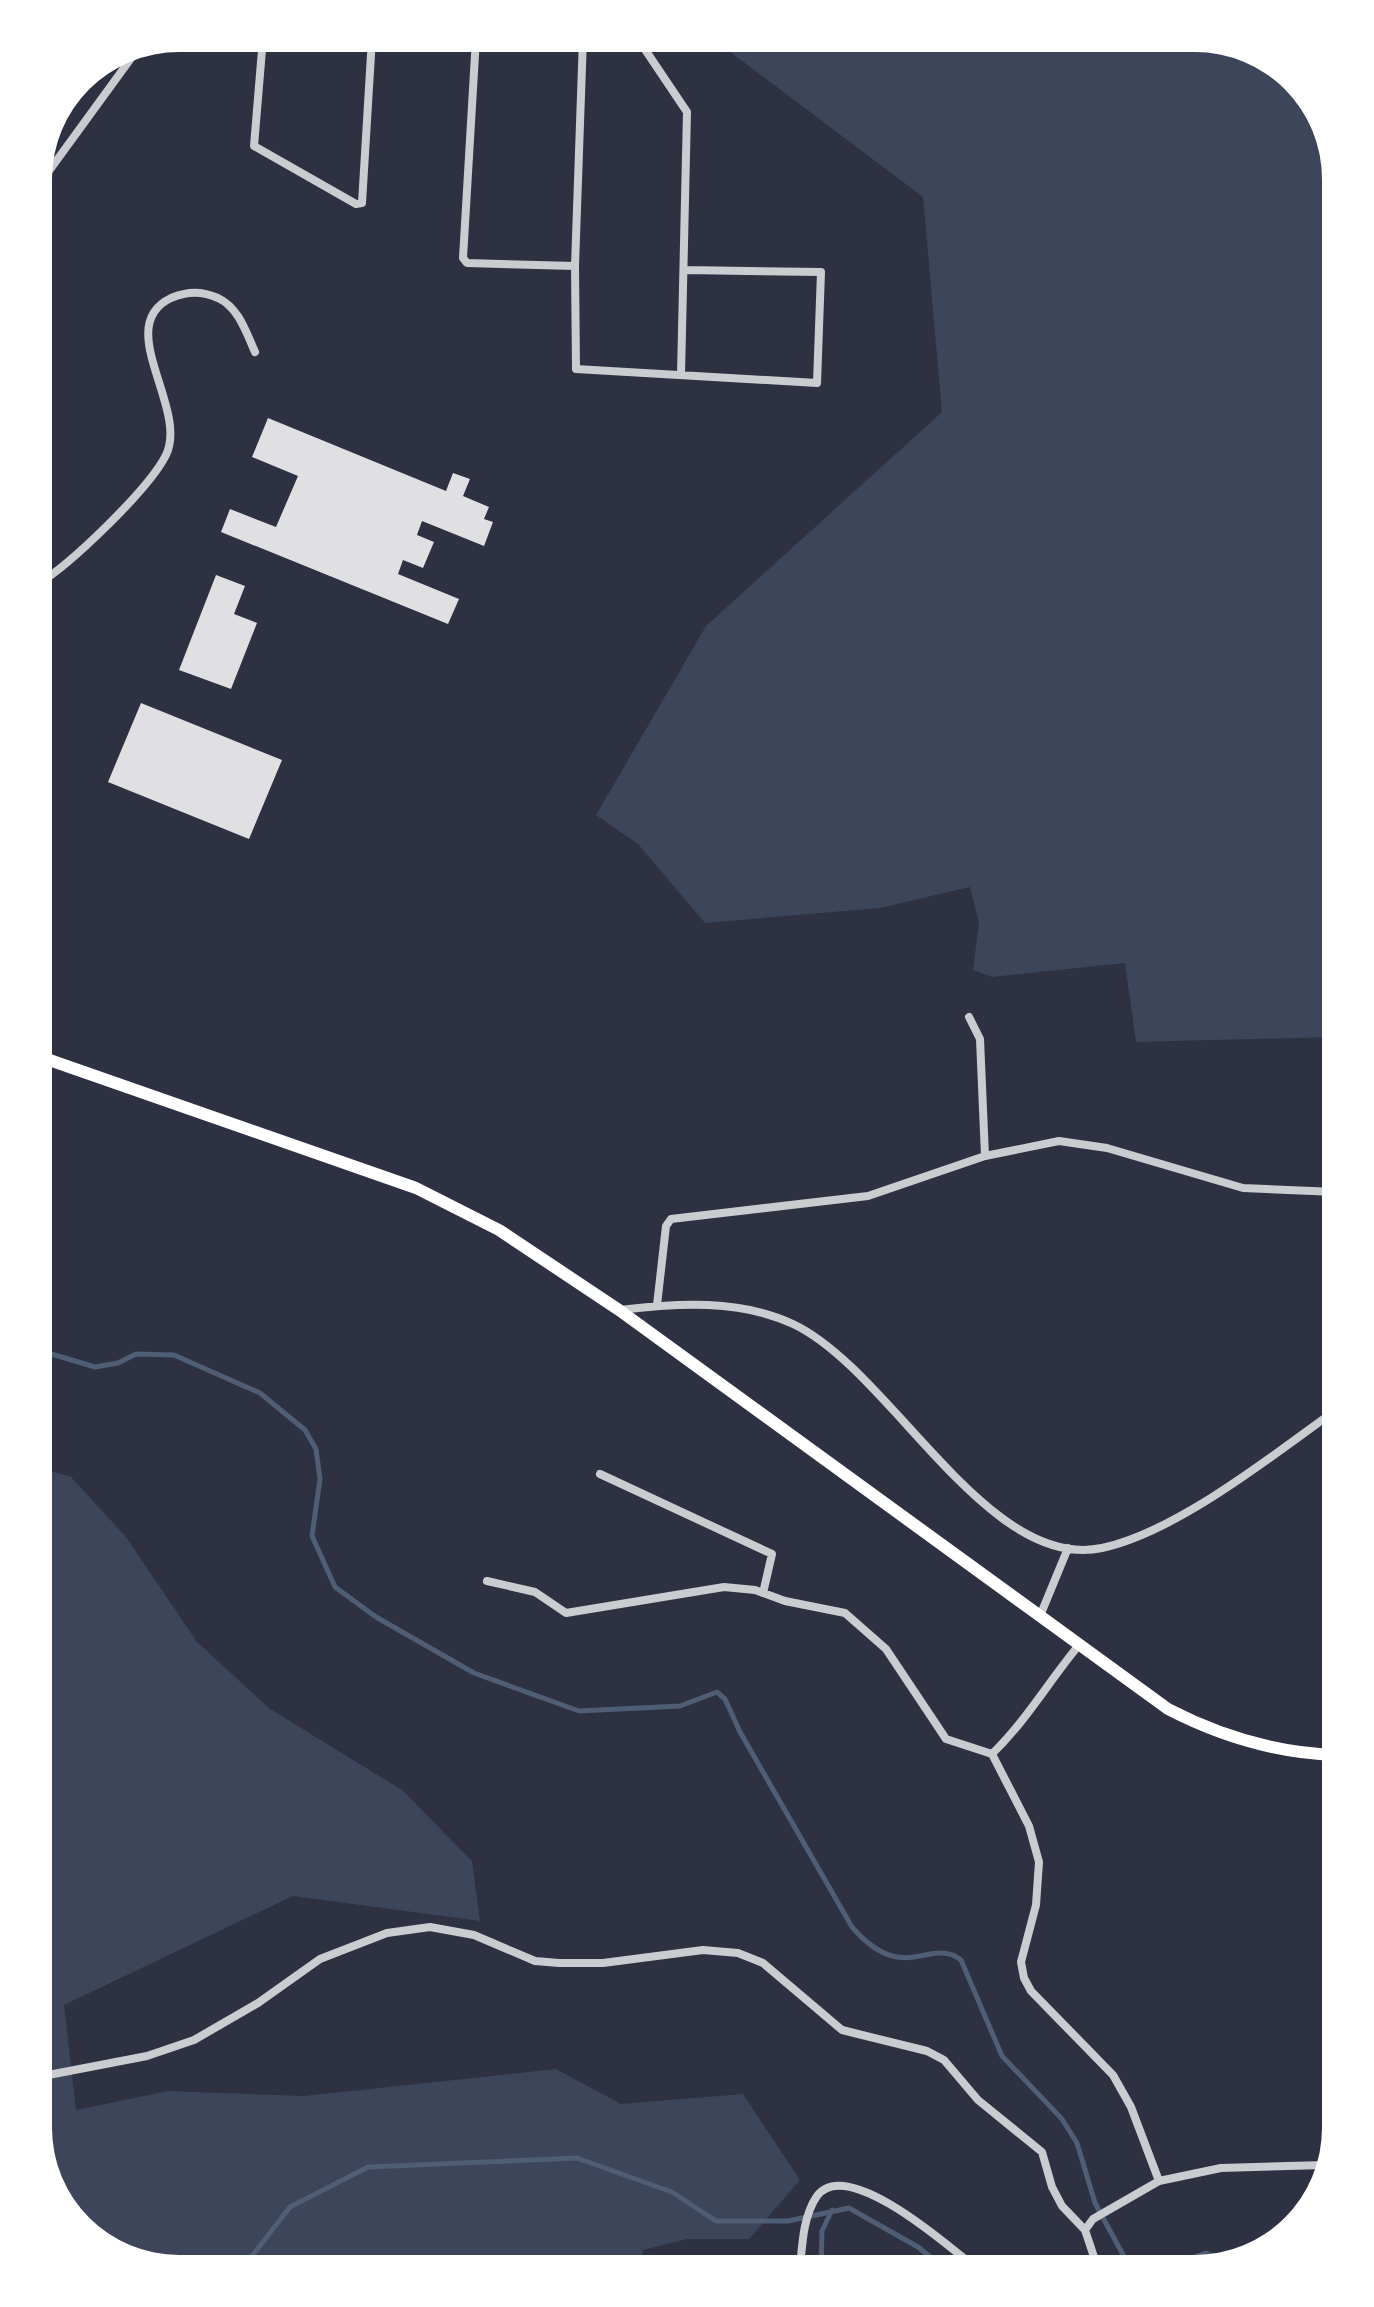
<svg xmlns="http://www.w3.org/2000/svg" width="1374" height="2307" viewBox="0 0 1374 2307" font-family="'Nunito Sans',sans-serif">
	<rect width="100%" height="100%" fill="#2d3142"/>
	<!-- green -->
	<path fill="#3c4559" d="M720 38H1205L1274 62 1322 117 1336 179V1037L1136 1042 1125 963 992 977 973 970 979 923 970 887 880 908 705 923 638 844 596 815 706 626 942 412 923 197 721 45Z
		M38 1467 71 1477 126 1537 197 1642 270 1709 402 1790 472 1861 480 1921 293 1896 64 2005 76 2110 168 2091 304 2096 556 2069 621 2104 743 2094 800 2180 749 2239H687L643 2250 639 2269H170L101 2245 52 2190 38 2128Z"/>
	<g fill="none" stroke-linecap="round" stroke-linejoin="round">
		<!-- stream -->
		<path stroke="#4f5d75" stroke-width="5" d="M38 1350 95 1367 118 1363 136 1354 174 1355 260 1393 305 1430 316 1449 320 1479 312 1536 335 1587 376 1617 474 1673 579 1711 680 1706 717 1692 725 1699 740 1732 852 1927C904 1987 929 1936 961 1960L1002 2056 1062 2119 1077 2143 1095 2203 1127 2262
			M1127 2262 1163 2268 1206 2253 1224 2262
			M242 2269 290 2207 368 2167 577 2158 672 2192 716 2221H788L849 2208 918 2247 945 2269
			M821 2269 822 2231 832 2210
			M1120 2269 1127 2262"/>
	</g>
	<!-- building -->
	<path fill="#e0e0e3" d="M268 418 446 491 453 473 470 479 463 496 489 507 484 519 493 522 484 546 422 521 417 535 434 542 423 568 403 560 398 574 459 599 448 624 221 532 230 509 276 527 298 476 252 457Z
		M216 575 245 586 234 614 257 623 231 689 179 670Z
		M141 703 282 760 249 839 108 782Z"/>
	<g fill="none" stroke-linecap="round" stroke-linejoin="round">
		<!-- minor -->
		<path stroke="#caccd0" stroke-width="8" d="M263 38 254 146 356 204 362 203 372 38
			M438 38 642 45 645 38
			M476 38 463 258 467 263 575 266
			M583 38 575 266 576 369 817 383 821 272 685 270
			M642 45 687 112 681 375
			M38 186 140 46
			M38 584C71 564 149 489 166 455 189 408 112 326 171 298 188 291 202 291 218 298 239 308 246 332 255 352
			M969 1017 980 1039 985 1156
			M657 1305 666 1226 671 1219 868 1196 985 1156 1059 1141 1107 1148 1243 1188 1336 1192
			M620 1310C677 1303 740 1299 793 1324 891 1370 987 1572 1102 1548 1177 1532 1273 1455 1336 1410
			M600 1474 772 1554 763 1593
			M487 1581 535 1592 566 1613 724 1587 755 1590 785 1601 845 1613 886 1649 946 1739 992 1754
			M1333 1583 1336 1607
			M1040 1616 1068 1548
			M1079 1645C1049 1681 1026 1721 992 1754L1029 1826 1039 1862 1036 1905 1021 1962 1024 1978 1031 1991 1113 2075 1131 2107 1159 2181
			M38 2077 147 2056 194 2040 258 2003 320 1959 387 1933 430 1927 474 1935 535 1961 559 1963H603L703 1950 738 1953 763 1963 842 2030 927 2051 944 2060 978 2100 1042 2152 1052 2187 1062 2206 1085 2230 1094 2257 1089 2269
			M1085 2230 1093 2219 1159 2181 1221 2168 1325 2165
			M800 2269C802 2246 803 2216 817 2196 847 2155 952 2249 977 2269"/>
		<!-- primary -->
		<path stroke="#fff" stroke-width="12" d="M38 1056 416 1188 499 1230 619 1310 1168 1709C1222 1737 1276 1753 1336 1755"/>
	</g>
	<!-- crop -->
	<path d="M0 0H1374V2307H0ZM179 52H1195A127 127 0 0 1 1322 179V2128A127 127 0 0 1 1195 2255H179A127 127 0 0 1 52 2128V179A127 127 0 0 1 179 52Z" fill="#fff" fill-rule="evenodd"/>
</svg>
